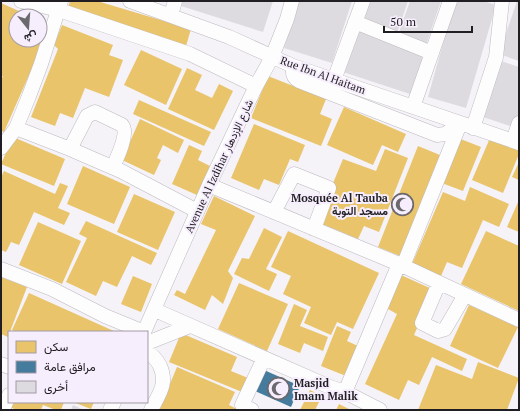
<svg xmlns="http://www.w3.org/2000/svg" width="520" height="411" viewBox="0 0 520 411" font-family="'PT Serif',Vazirmatn,serif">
	<rect width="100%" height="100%" fill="#f5f2f8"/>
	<!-- homes -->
	<path fill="#e9c46a" d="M70 1H97L191 29 186 46 67 11Z
		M1 3 30 16H16V40H40V20L51 25 4 132 1 131V80L3 76H1Z
		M62 25 113 45 109 55 123 60 109 97 85 88 73 118 60 113 55 126 31 117 58 49 54 45Z
		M141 50 182 69 166 105 124 85Z
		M187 68 202 75 195 90 212 98 219 84 233 91 214 130 168 109Z
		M268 76 326 99 320 114 332 119 321 146 251 118Z
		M139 100 211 132 204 146 133 114Z
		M344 107 406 134 398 152 382 145 373 165 327 145Z
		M140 119 184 140 178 153 163 145 157 158 161 160 154 175 122 160Z
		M254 124 305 145 298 162 290 159 279 185 264 179 259 190 231 178Z
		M13 137 65 159 54 186 1 164Z
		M458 138 481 147 463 191 439 182Z
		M490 138 519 150V154L503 193 472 180Z
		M189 145 202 151 198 160 210 166 197 195 172 184Z
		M418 146 440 155 400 256 378 247Z
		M385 149 408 158 379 232 364 226 358 239 317 222 343 159 376 171Z
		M519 162V180L512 177Z
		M83 166 130 187 114 224 67 204Z
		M4 171 55 194 60 183 68 186 58 208 70 213 64 225 34 212 19 245 11 242 6 252 1 250V177Z
		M470 187 509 204 499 227 483 220 462 268 447 262 441 276 412 264 443 192 465 201Z
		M134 194 175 212 158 250 117 232Z
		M214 196 255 216 228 271 233 278 223 304 212 295 205 310 174 295 177 290 185 294 216 230 201 224Z
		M519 200V232L507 227Z
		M86 221 157 253 151 265 132 256 117 287 103 281 96 296 66 282 87 238 79 234Z
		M38 222 81 241 62 284 19 265Z
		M264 228 282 237 266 269 277 274 269 291 234 274 242 258 249 259Z
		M288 231 379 273 353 329 337 322 331 335 304 323 311 307 283 294 291 276 271 267Z
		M486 231 519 246V311L461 284Z
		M401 275 434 290 414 335 467 359 462 371 432 357 419 385 408 380 399 400 365 384 397 314 386 308Z
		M133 276 152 284 141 312 121 304Z
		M1 277 27 287 8 337 1 334Z
		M239 283 288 304 267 351 218 329Z
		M29 293 116 332H17L12 330Z
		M294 304 307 310 300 326 328 337 323 351 304 343 300 353 278 344Z
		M469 305 518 327 498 368 450 346Z
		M337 326 351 332 347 341 358 346 346 376 321 366Z
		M181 333 237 357 231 371 248 378 242 392 169 362Z
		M478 362 519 378 507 410H418L436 365 472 379Z
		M177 367 235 392 229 405 237 409V410H159Z
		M310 390 322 396 315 410H300Z
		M9 402H64L61 410H56L43 405 41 410H17L7 406Z
		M73 402H94L91 409Z
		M339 404 351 410H336Z"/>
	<!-- public -->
	<path fill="#457b9d" d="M264 370 300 386 291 407 255 391Z"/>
	<!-- building -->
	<path fill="#dedbe0" d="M179 1H273L263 32 178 5Z
		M299 1H352L332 63 284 48Z
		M366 1H408L397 33 359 20Z
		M410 1H441L426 45 398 35Z
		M455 1H483L496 5 466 108 428 97Z
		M517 1H519V61L499 54Z
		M359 31 425 56 410 94 340 71Z
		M501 61 519 67V117L516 128 483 117Z
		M73 405 84 410H71Z"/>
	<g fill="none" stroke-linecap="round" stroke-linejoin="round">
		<defs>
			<path id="minor" d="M21 1 59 10 190 54 256 86
				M130 1 229 37 293 66 519 143
				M171 15 175 1
				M355 22 432 53
				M293 66C292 73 293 78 299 81L437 135 445 134 460 124
				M334 80 363 1
				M413 107 450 1
				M16 128 70 149 121 171 197 211
				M473 128 496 57 502 1
				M513 141 519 123
				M1 148 16 128 29 96 41 64 61 1
				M70 149 87 116 95 112 122 125C129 133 117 158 113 167
				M209 185 399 264 519 320
				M274 212 294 174 329 188 314 229
				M403 266 460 124
				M1 269 52 289 105 316 144 332
				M439 283 422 323 438 331 445 329 465 295
				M155 310 330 387 345 392 380 410
				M144 332 209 185 256 86 272 57 287 19 292 1
				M147 343 190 326
				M147 353C153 355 157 360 160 366 168 384 159 394 151 410
				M1 364 9 367
				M345 392 399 264
				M3 410 9 395
				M110 410 114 402
				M252 410 242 405 264 358"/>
		</defs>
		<!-- minor casing -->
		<use href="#minor" stroke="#bdbabf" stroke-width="15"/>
		<!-- minor -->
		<use href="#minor" stroke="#fefdfe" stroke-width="14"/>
	</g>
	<!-- icons -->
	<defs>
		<symbol id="mosque-ring" viewBox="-11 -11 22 22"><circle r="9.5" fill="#f6eefc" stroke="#6b686e" stroke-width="1.5"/><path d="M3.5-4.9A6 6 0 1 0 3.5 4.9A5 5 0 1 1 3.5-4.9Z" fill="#6b686e"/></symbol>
	</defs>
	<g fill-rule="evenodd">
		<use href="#mosque-ring" x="390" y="192" width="25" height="25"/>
		<use href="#mosque-ring" x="266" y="376" width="25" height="25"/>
	</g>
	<g text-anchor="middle" stroke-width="4" stroke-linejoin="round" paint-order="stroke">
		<!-- street labels -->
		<g font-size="11" fill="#211e23" stroke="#f6eefc">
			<text transform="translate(323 75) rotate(20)" y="4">Rue Ibn Al Haitam</text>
			<text transform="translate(219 166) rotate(-65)" y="4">Avenue Al Izdihar شارع الإزدهار</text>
		</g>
		<!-- poi labels -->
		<g font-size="11" font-weight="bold" fill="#211e23" stroke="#f6eefc" text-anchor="end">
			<text x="388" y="202">Mosquée Al Tauba<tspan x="388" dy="13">مسجد التوبة</tspan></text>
			<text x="294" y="387" text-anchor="start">Masjid<tspan x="294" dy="13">Imam Malik</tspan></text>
		</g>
	</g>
	<!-- border -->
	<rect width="520" height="411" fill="none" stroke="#211e23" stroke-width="4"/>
	<!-- legend -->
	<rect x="8" y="331" width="140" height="72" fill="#f6eefc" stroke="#a19ba5"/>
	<rect x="16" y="341" width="20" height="12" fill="#e9c46a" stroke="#a19ba5"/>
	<text x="44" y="351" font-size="12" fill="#211e23">سكن</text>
	<rect x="16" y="361" width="20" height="12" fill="#457b9d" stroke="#a19ba5"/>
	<text x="44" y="371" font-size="12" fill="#211e23">مرافق عامة</text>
	<rect x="16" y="381" width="20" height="12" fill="#dedbe0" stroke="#a19ba5"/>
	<text x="44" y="391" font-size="12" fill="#211e23">أخرى</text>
	<!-- north arrow -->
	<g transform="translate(28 28) rotate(163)"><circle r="19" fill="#f6eefc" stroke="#a19ba5"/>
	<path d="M0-3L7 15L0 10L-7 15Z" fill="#6b686e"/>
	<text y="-6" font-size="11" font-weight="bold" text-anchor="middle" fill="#211e23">ش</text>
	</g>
	<!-- scale -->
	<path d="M384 26v6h88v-6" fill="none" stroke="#211e23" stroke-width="2"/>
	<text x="390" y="26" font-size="12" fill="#211e23" stroke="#f6eefc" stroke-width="3" paint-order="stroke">50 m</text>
</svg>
